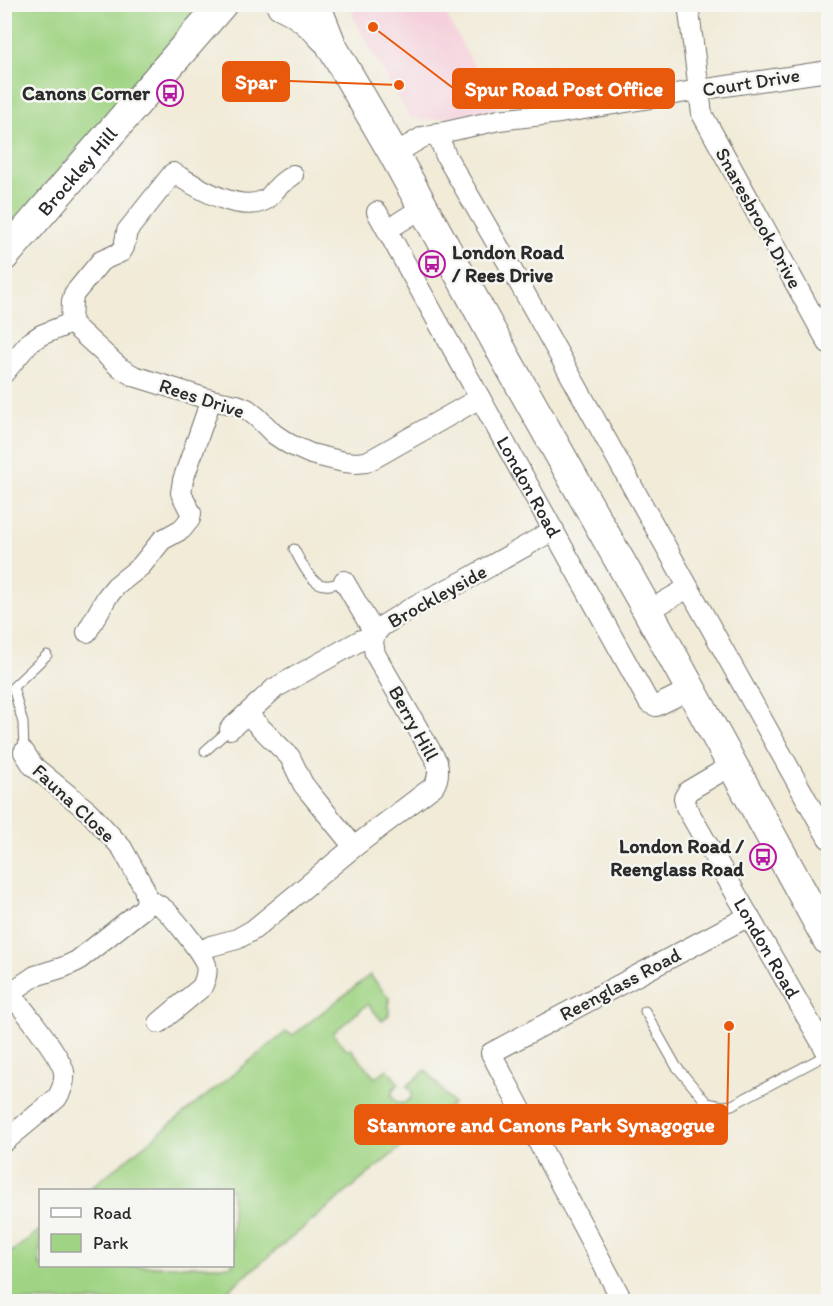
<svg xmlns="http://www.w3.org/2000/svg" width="833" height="1306" viewBox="0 0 833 1306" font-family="Itim,sans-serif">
	<rect width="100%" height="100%" fill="#f6f6f2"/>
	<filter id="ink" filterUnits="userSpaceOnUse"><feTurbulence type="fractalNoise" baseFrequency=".0167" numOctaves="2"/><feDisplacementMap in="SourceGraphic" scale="12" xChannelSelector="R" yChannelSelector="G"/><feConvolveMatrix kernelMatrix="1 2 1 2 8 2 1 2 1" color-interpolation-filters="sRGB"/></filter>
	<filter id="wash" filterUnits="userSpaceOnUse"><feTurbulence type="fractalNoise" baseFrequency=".008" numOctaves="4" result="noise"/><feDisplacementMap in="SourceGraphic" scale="24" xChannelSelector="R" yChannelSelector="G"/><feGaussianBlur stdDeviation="1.35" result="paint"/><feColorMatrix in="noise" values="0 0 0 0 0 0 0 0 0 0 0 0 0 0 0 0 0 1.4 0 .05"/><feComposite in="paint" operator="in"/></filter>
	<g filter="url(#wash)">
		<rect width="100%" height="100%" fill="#f1ebd8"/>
		<!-- built -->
		<path fill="#f5cfdb" d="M352 5H441L497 109 423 121 409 117 354 19Z"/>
		<!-- green -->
		<path fill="#a0d484" stroke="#668058" stroke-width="1.5" d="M4 5H199L191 19 7 231 4 229Z
			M370 975 389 998V1015L382 1021 368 1004 333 1033 347 1050 350 1048 375 1078 387 1069 399 1084 393 1089 392 1096 398 1103H404L411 1098 412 1092 407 1086 426 1070 453 1104 215 1301H5V1257L40 1230V1266H232V1190H88L286 1032 293 1035Z"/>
	</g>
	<g filter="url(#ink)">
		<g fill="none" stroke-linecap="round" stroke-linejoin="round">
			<defs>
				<path id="lane" d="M294 549C300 560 311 585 325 585 331 586 338 583 344 581
					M205 751 230 729
					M24 752 23 723 13 687 47 655
					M645 1011 676 1066 707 1103 723 1106 732 1105 828 1054"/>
				<g id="street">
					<path d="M688 4 702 114 828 343"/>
					<path d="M437 133 446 156 508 263 828 838"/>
					<path d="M394 154 423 137 499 120 560 113 699 90 828 71"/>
					<path id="s1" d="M377 212 649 703 656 706 691 689"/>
					<path d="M387 230 422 208"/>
					<path d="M71 323 72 301 74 294 101 261 121 252 124 247 127 231 173 173C196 186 238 214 265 200 271 197 273 191 278 187 282 182 288 179 293 175"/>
					<path d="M4 373 29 343 41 335 71 323 120 368 134 376 211 400 237 405 247 409 258 418 274 434 289 444 311 454 344 462 356 463 366 462 376 457 480 398"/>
					<path d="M344 581 375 634 382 626 416 605 464 581 554 530"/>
					<path d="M648 611 688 588"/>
					<path d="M87 632 107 597 116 586 141 566 162 540 182 529 190 519 191 513 181 493 183 480 211 400"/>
					<path d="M247 714 290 757 303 784 310 793 354 847"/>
					<path d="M230 729 275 688 361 640 374 637"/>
					<path id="s2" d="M732 765 688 791 684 798 686 807 828 1054"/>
					<path d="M147 900C153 902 159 905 164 909 173 916 203 954 206 965 208 973 205 980 202 987L159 1023"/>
					<path d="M200 952 211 946 237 939 253 930 354 847 434 786C439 778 439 771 437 762L375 654 373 642 375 634"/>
					<path d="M4 986C17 1001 61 1055 64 1072 65 1082 62 1090 57 1098L4 1142"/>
					<path d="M10 993 35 976 64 967 77 961 144 908 147 900 144 888 122 848 89 812 33 766 24 752"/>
					<path d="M623 1302 491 1053 749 916"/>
				</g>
				<g id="primary">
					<path d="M281 4C299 12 312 23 325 38"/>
					<path d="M315 4 332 47 394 154 506 359 648 611 828 940"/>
					<path id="s3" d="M4 256 222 4"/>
				</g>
			</defs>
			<!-- lane casing -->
			<use href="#lane" stroke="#706e68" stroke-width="11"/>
			<!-- street casing -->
			<use href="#street" stroke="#706e68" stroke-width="22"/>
			<!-- primary casing -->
			<use href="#primary" stroke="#706e68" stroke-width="32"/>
			<!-- lane -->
			<use href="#lane" stroke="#fff" stroke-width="9"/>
			<!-- street -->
			<use href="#street" stroke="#fff" stroke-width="20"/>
			<!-- primary -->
			<use href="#primary" stroke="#fff" stroke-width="30"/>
		</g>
	</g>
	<!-- icons -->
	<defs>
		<symbol id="bus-ring" viewBox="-11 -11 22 22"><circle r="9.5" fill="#f6f6f2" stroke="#b5179e" stroke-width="1.5"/><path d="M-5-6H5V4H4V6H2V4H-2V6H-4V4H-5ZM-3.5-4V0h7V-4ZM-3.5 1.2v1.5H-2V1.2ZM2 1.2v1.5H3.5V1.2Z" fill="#b5179e"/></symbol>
	</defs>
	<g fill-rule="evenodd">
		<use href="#bus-ring" x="155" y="78" width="30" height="30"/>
		<use href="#bus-ring" x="417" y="249" width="30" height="30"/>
		<use href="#bus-ring" x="748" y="842" width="30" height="30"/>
	</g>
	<g text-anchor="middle" stroke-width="5" stroke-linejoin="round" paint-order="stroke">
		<!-- street labels -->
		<g font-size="20" fill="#2b2b2b" stroke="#f6f6f2">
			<text transform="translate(751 82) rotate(-9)" y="7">Court Drive</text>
			<text dy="7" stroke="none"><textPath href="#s3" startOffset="112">Brockley Hill</textPath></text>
			<text transform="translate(759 218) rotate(61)" y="7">Snaresbrook Drive</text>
			<text transform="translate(202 398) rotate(18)" y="7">Rees Drive</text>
			<text dy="7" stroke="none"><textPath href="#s1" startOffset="314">London Road</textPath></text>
			<text transform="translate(437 596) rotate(-29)" y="7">Brockleyside</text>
			<text transform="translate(414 723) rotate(61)" y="7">Berry Hill</text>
			<text transform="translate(74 803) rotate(43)" y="7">Fauna Close</text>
			<text dy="7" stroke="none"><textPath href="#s2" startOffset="231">London Road</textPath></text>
			<text transform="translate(620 984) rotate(-28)" y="7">Reenglass Road</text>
		</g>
		<!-- poi labels -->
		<g font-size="20" font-weight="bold" fill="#2b2b2b" stroke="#f6f6f2" text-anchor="end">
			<text x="150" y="100">Canons Corner</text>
			<text x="452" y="259" text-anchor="start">London Road<tspan x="452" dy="23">/ Rees Drive</tspan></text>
			<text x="744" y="853">London Road /<tspan x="744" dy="23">Reenglass Road</tspan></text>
		</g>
	</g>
	<!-- callouts -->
	<path fill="none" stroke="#e8590c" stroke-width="2" d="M399 85L289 81M373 27L453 88M729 1026L727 1125"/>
	<g fill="#e8590c" stroke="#f6f6f2" stroke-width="2">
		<circle cx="399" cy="85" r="6"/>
		<circle cx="373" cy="27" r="6"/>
		<circle cx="729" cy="1026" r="6"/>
	</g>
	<g fill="#e8590c" stroke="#e8590c" stroke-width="2">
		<rect x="223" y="62" width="66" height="39" rx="6"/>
		<rect x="453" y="69" width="221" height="39" rx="6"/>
		<rect x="355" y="1105" width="372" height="39" rx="6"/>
	</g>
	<g font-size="21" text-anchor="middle" font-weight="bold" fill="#fff">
		<text x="256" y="89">Spar</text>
		<text x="564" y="96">Spur Road Post Office</text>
		<text x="541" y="1132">Stanmore and Canons Park Synagogue</text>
	</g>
	<!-- margin -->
	<rect width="833" height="1306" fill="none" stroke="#f6f6f2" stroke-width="24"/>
	<!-- legend -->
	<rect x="39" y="1189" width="195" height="78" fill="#f6f6f2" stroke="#a5a5a2" stroke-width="1.5"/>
	<rect x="51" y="1208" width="30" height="9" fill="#ffffff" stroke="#a5a5a2" stroke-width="1.5"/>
	<text x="93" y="1219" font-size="18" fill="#2b2b2b">Road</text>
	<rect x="51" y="1234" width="30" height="18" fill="#a0d484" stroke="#a5a5a2" stroke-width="1.5"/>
	<text x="93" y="1249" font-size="18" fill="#2b2b2b">Park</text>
</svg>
